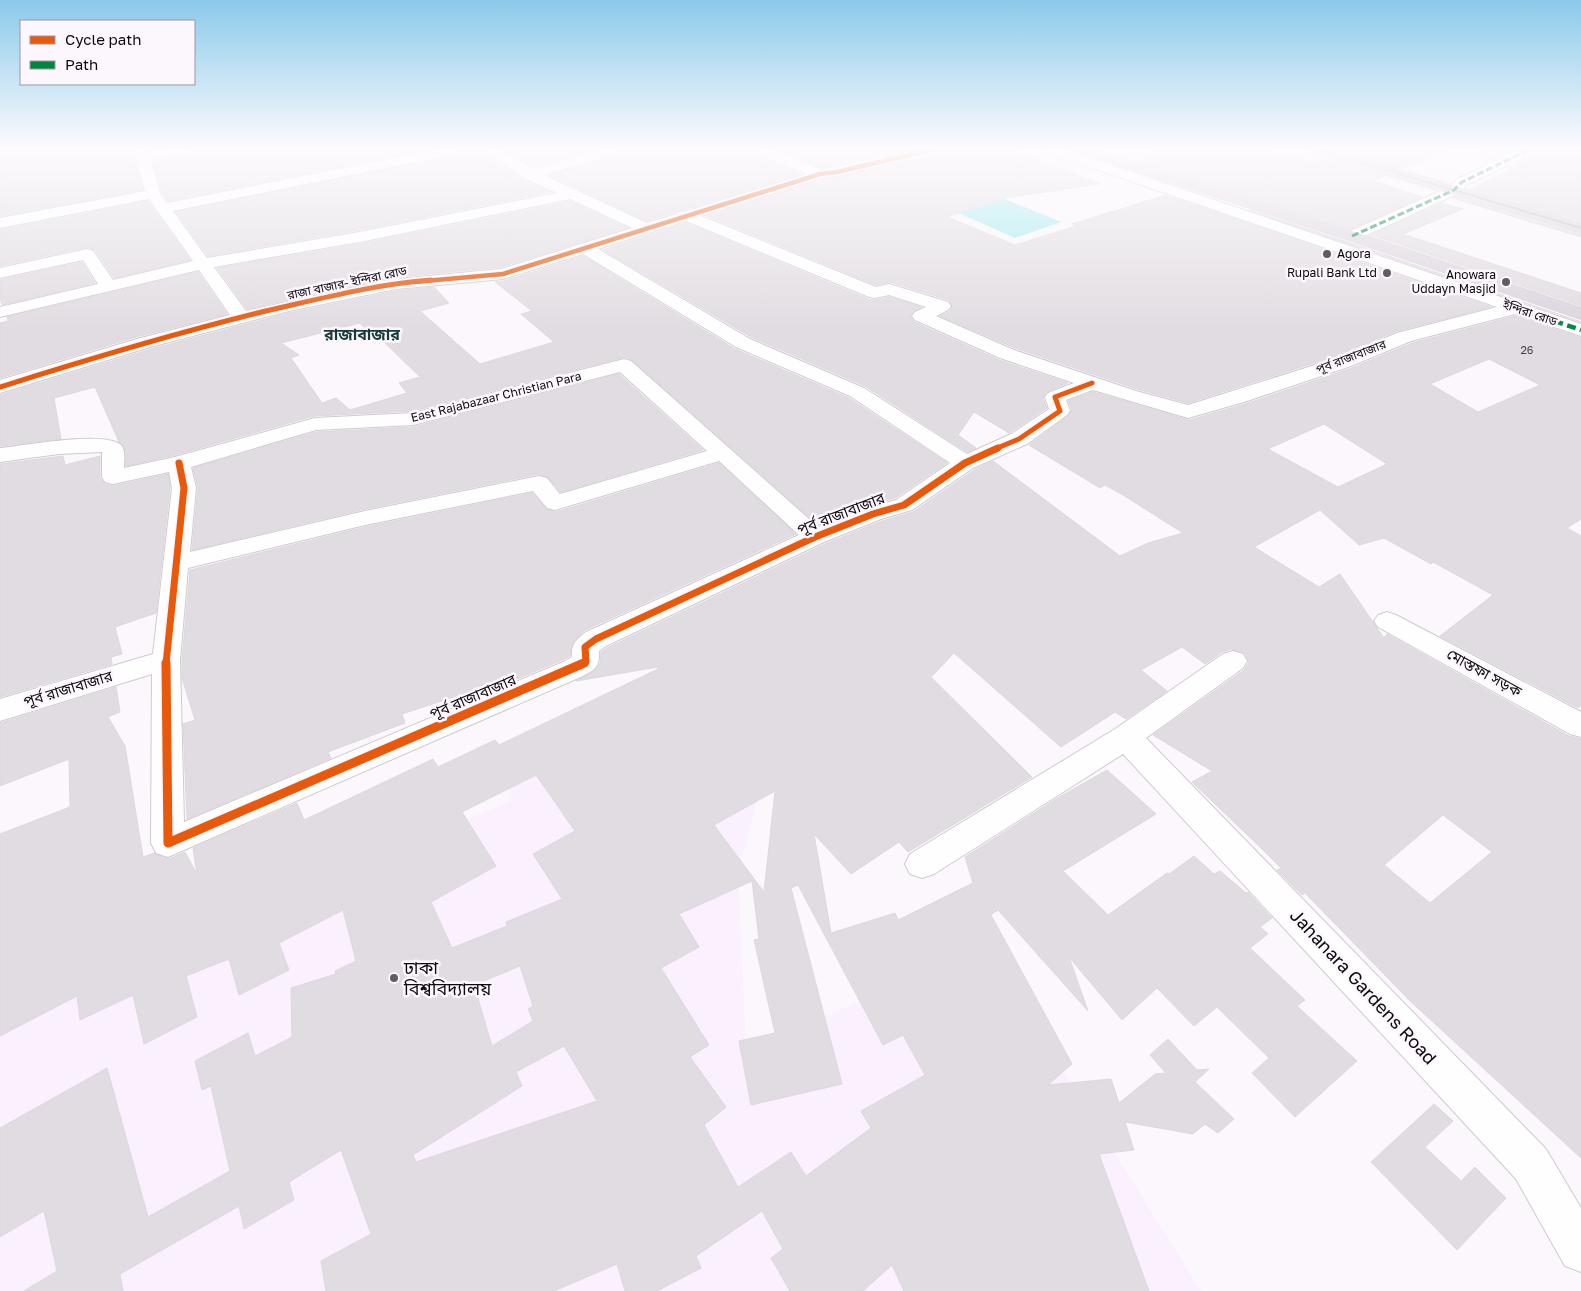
<svg xmlns="http://www.w3.org/2000/svg" width="1581" height="1291" viewBox="0 0 1581 1291" font-family="'Golos Text','Noto Sans Bengali',sans-serif">
	<rect width="100%" height="100%" fill="#fbf7fc"/>
	<!-- built -->
	<path fill="#fbf0fd" d="M783 702 738 872 746 1047 988 951 1201 1291H0V999L310 884 512 801 506 771Z"/>
	<!-- water -->
	<path fill="#a1eaec" d="M1000 197 1061 222 1015 238 954 211Z"/>
	<!-- building -->
	<path fill="#e1dce1" stroke="#dcd8dd" fill-rule="evenodd" d="M0 150H132L143 190 0 216Z
		M196 150H427L168 201 162 193 153 162 187 156Z
		M478 150H482L485 155 524 180 551 192 365 229 208 256 176 212Z
		M503 150H593L534 167Z
		M621 150H753L756 155 802 174 647 221 549 175 618 155Z
		M777 150H906L822 168Z
		M939 150H1013L1100 184 1006 198 947 217 1015 245 1076 226 1072 224 1166 195 1491 307 1397 331 1336 356 1188 403 1137 389 1015 348 940 316 949 312 952 307 949 300 890 282 876 285 707 216 822 180 935 155Z
		M1154 150H1264L1314 162 1315 156 1384 176 1373 181 1423 197 1351 229 1140 162Z
		M1338 150H1447L1403 169Z
		M1483 150H1514L1493 160 1482 157Z
		M1537 150H1581V221L1471 189 1517 166 1512 165 1534 155Z
		M1454 197 1581 235V237L1452 198Z
		M148 201 190 260 114 278 95 250 87 247 0 266V230Z
		M570 201 627 228 501 267 387 278 247 309 217 268 365 243Z
		M1442 203 1463 209 1403 234 1581 293V306L1371 235Z
		M1249 210 1345 241 1581 322Z
		M686 223 868 299 875 300 889 297 921 307 910 315 914 322 999 360 1068 383 1046 392 1043 398 1047 408 1009 433 974 412 958 435 976 448 967 452 865 386 751 337 603 250Z
		M583 256 735 349 849 398 947 463 895 498 864 507 818 525 632 360 625 357 413 411 314 416 175 455 126 466 124 447 119 442 95 387 54 398 61 439 0 446V395L151 349 289 313 396 291 434 287 449 303 420 311 480 364 554 342 521 314 532 311 495 282 504 281ZM360 323 377 342 382 340 420 377 399 383 407 393 350 410 336 398 322 403 291 358 299 355 281 343Z
		M82 262 95 283 2 305 0 298V280Z
		M198 272 227 314 136 337 0 378V323L8 321 7 317Z
		M1515 316 1581 338V519L1567 528 1581 536V705L1578 708 1440 636 1493 595 1433 562 1431 564 1384 538 1359 545 1320 510 1254 547 1319 587 1340 574 1384 638 1387 634 1569 736 1581 739V1158L1409 1000 1305 893 1302 895 1277 870 1281 868 1261 848 1192 782 1212 771 1153 735 1244 670 1249 662 1245 653 1232 649 1222 652 1205 664 1182 647 1141 670 1167 691 1126 719 1115 712 1061 747 954 653 931 677 1032 777 908 852 899 842 851 874 814 834 831 933 895 913 898 920 973 883 965 857 1056 799 1107 770 1156 814 1063 871 1108 915 1167 873 1169 874 1194 856 1214 874 1220 871 1246 893 1248 892 1272 918 1260 927 1268 934 1250 948 1305 1000 1297 1006 1357 1061 1295 1117 1252 1073 1269 1058 1217 1007 1194 1026 1157 988 1122 1020 1069 957 1088 1011 998 910 991 915 1072 1064 1048 1085 1111 1079 1119 1103 1155 1074 1166 1073 1150 1055 1168 1039 1197 1070 1209 1069 1195 1082 1234 1119 1218 1133 1205 1124 1193 1134 1125 1122 1134 1150 1099 1154 1149 1291H904L892 1265 863 1291H790L771 1258 783 1249 762 1211 696 1256 701 1268 657 1291H625L617 1264 554 1291H326L321 1261 371 1234 341 1150 289 1182 294 1200 244 1229 239 1206 120 1274 123 1291H24L57 1271 44 1211 0 1237V1128L107 1068 148 1217 230 1171 211 1086 202 1090 195 1061 248 1033 255 1056 292 1037 291 988 336 974 335 971 356 961 343 910 279 943 289 970 239 995 229 959 186 976 197 1017 144 1044 133 995 80 1020 77 996 0 1036V834L70 807 69 759 0 786V723L116 687 120 712 108 717 125 746 143 857 154 853 169 859 185 852 197 874 193 848 297 803 304 820 433 759 438 767 495 740 499 745 658 669V667L576 681 595 670 600 664 601 652 607 648 825 544 882 521 913 512 974 470 993 461 1120 556 1148 543 1183 533 1123 495 1105 485 1100 488 1029 445 1068 416 1072 410 1068 401 1093 392 1189 420 1245 404 1352 368 1412 343ZM1489 359 1540 385 1478 412 1430 384ZM1324 424 1387 464 1338 487 1268 449ZM536 775 575 831 533 854 562 899 506 922 507 926 452 948 431 902 496 866 462 812ZM775 791 764 892 714 825ZM1443 815 1492 852 1430 903 1384 865ZM752 881 759 939 754 940 775 1033 739 1041 751 1105 842 1084 791 888 798 885 883 1045 903 1035 925 1075 861 1111 871 1128 806 1176 791 1152 738 1187 704 1125 726 1107 690 1057 709 1045 661 968 699 947 679 914ZM520 966 533 1006 528 1009 533 1021 492 1046 474 985ZM564 1046 597 1101 416 1162 413 1155 522 1086 516 1072Z
		M619 374 703 450 561 492 548 477 539 474 365 509 192 550 198 488 193 468 316 432 413 427Z
		M63 456 65 465 100 456V478L105 484 113 486 168 474 170 488 156 613 115 627 122 654 111 657 112 664 0 697V464Z
		M719 463 796 534 585 630 573 642 570 656 562 660 472 698 469 692 402 714 405 723 328 752 331 758 187 819 183 724 195 720 182 678V660L190 570 365 527 532 493 546 509 556 512Z
		M1434 1104 1453 1121 1425 1147 1461 1181 1475 1167 1506 1198 1457 1250 1371 1162Z"/>
	<g fill="none" stroke-linecap="round" stroke-linejoin="round">
		<defs>
			<path id="street" d="M134 150H148V152L163 150H194L187 154 151 160 160 194 167 203 436 150H462L455 154 173 211 207 258 365 231 557 193 525 178 486 153 484 150H500L534 169 599 150H619L617 153 544 175 647 223 677 214 679 212 687 211 807 174 757 153 755 150H773L822 170 914 150H937L935 153 930 154 837 176 822 178 701 216 876 287 889 284 948 302 951 306 948 310 936 316 1014 350 1136 391 1188 405 1337 358 1397 333 1497 307 1049 153 1047 150H1066L1581 324V336L1515 314 1411 341 1351 366 1244 402 1188 418 1093 390 1066 400 1070 411 1067 415 1027 444 973 468 912 510 881 519 824 542 606 646 599 651C600 666 596 669 583 676L168 857 156 853 151 843 152 674 0 721V699L153 654 172 488 169 472 113 484 105 482 102 477V452L59 454 0 462V448C23 446 105 430 121 445 126 450 124 462 124 468L175 457 315 418 413 413 624 359 631 361 818 527 865 509 896 500 950 463 850 396 736 347 583 254 503 279 396 289 289 311 150 347 0 393V380L137 339 230 315 199 270 0 317V307L98 284 83 260 0 278V268L87 249 93 251 113 280 193 261 149 199 0 228V218L145 191ZM570 199 632 228 501 269 387 280 246 311 214 267 365 241ZM686 221 869 297 875 298 889 295 926 307 915 312 912 316 915 320 1000 358 1074 383 1048 393 1045 397 1049 409 1011 434 967 454 864 388 750 339 598 249ZM620 372 707 451 560 494 547 478 539 476 365 511 190 552 196 488 191 467 316 430 413 425ZM719 461 799 535 586 632C576 640 571 644 572 657L563 662 184 822 180 660 188 568 365 525 533 491 547 508 555 510Z
				M1518 150H1535L1533 153 1467 185 1459 193 1358 239H1346L1344 236 1346 233 1449 187 1457 179Z
				M1387 612 1396 615 1581 712V737L1570 734 1378 627 1374 621 1378 615Z
				M1233 651 1243 654 1247 661 1243 668 1146 738 1546 1149 1581 1208V1272L1565 1266 1516 1179 1123 754 934 874 922 878 910 874 905 864 910 854 1115 729 1223 654Z"/>
			<path id="highway" d="M1076 150H1096L1358 233 1581 308V319L1346 239 1078 153Z
				M1311 150H1332L1581 223V233L1313 153Z"/>
		</defs>
		<!-- street casing -->
		<use href="#street" stroke="#cfcacf" stroke-width="2"/>
		<!-- highway casing -->
		<use href="#highway" stroke="#d7d4d8" stroke-width="2"/>
		<!-- street -->
		<use href="#street" fill="#fefeff" fill-rule="evenodd"/>
		<!-- highway -->
		<use href="#highway" fill="#ddd4de" fill-rule="evenodd"/>
		<!-- rail -->
		<path stroke="#bfbebf" stroke-width="2" d="M1319 150 1581 228"/>
		<!-- quiet-far1 -->
		<path stroke="#00873e" stroke-width="3" stroke-dasharray="7 3" stroke-linecap="butt" d="M1352 236 1454 190 1462 182 1528 150"/>
		<!-- quiet -->
		<path stroke="#00873e" stroke-width="4.5" stroke-dasharray="9 4.5" stroke-linecap="butt" d="M1516 308 1581 330"/>
		<defs>
			<path id="cycleway-far3" d="M414 282 503 274 820 174 837 172 930 150"/>
			<path id="cycleway-far2" d="M0 387C89 359 179 332 270 310 323 298 377 284 431 280
				M995 449 1019 439 1060 411 1055 397 1092 383"/>
			<path id="cycleway-far1" d="M166 664 184 488 179 463
				M582 664 586 662 585 647 596 639 815 537 873 514 904 505 965 463 998 448"/>
			<path id="cycleway" d="M166 663 168 843 584 663"/>
		</defs>
		<!-- cycleway-far3 casing -->
		<use href="#cycleway-far3" stroke="#fcf6fd" stroke-width="6"/>
		<!-- cycleway-far2 casing -->
		<use href="#cycleway-far2" stroke="#fcf6fd" stroke-width="8"/>
		<!-- cycleway-far1 casing -->
		<use href="#cycleway-far1" stroke="#fcf6fd" stroke-width="10"/>
		<!-- cycleway casing -->
		<use href="#cycleway" stroke="#fcf6fd" stroke-width="12"/>
		<!-- cycleway-far3 -->
		<use href="#cycleway-far3" stroke="#e8590c" stroke-width="4.5"/>
		<!-- cycleway-far2 -->
		<use href="#cycleway-far2" stroke="#e8590c" stroke-width="5"/>
		<!-- cycleway-far1 -->
		<use href="#cycleway-far1" stroke="#e8590c" stroke-width="7"/>
		<!-- cycleway -->
		<use href="#cycleway" stroke="#e8590c" stroke-width="9"/>
	</g>
	<!-- sky -->
	<linearGradient id="sky" x2="0" y2="1"><stop stop-color="#8bcaea"/><stop offset="0.45" stop-color="#fdfbfe"/><stop offset="1" stop-color="#fdfbfe" stop-opacity="0"/></linearGradient>
	<rect width="1581" height="330" fill="url(#sky)"/>
	<!-- markers -->
	<g fill="#615c62" stroke="#fcf6fd" stroke-width="2">
		<circle cx="1327" cy="254" r="5"/>
		<circle cx="1387" cy="273" r="5"/>
		<circle cx="1506" cy="282" r="5"/>
		<circle cx="394" cy="978" r="5"/>
	</g>
	<g text-anchor="middle" stroke-width="5" stroke-linejoin="round" paint-order="stroke">
		<!-- far-number labels -->
		<g font-size="11" fill="#464147">
			<text x="1527" y="354">26</text>
		</g>
		<!-- far-poi labels -->
		<g font-size="12" fill="#0e090f" stroke="#fcf6fd" text-anchor="end">
			<text x="1337" y="258" text-anchor="start">Agora</text>
			<text x="1377" y="277">Rupali Bank Ltd</text>
			<text x="1496" y="279">Anowara<tspan x="1496" dy="14">Uddayn Masjid</tspan></text>
		</g>
		<!-- far-street labels -->
		<g font-size="12" fill="#0e090f" stroke="#fcf6fd">
			<text transform="translate(347 283) rotate(-12)" y="4">রাজা বাজার- ইন্দিরা রোড</text>
			<text transform="translate(1530 313) rotate(19)" y="4">ইন্দিরা রোড</text>
			<text transform="translate(1351 357) rotate(-21)" y="4">পূর্ব রাজাবাজার</text>
			<text transform="translate(496 397) rotate(-14)" y="4">East Rajabazaar Christian Para</text>
		</g>
		<!-- street labels -->
		<g font-size="15" fill="#0e090f" stroke="#fcf6fd">
			<text transform="translate(841 514) rotate(-21)" y="5">পূর্ব রাজাবাজার</text>
			<text transform="translate(1484 673) rotate(29)" y="5">মোস্তফা সড়ক</text>
			<text transform="translate(68 689) rotate(-17)" y="5">পূর্ব রাজাবাজার</text>
			<text transform="translate(473 697) rotate(-23)" y="5">পূর্ব রাজাবাজার</text>
		</g>
		<!-- far-district labels -->
		<g font-size="16" font-weight="bold" fill="#173a3a" stroke="#fcf6fd">
			<text x="362" y="340">রাজাবাজার</text>
		</g>
		<!-- near-poi labels -->
		<g font-size="18" fill="#0e090f" stroke="#fcf6fd" text-anchor="start">
			<text x="404" y="974">ঢাকা<tspan x="404" dy="21">বিশ্ববিদ্যালয়</tspan></text>
		</g>
		<!-- near-street labels -->
		<g font-size="18" fill="#0e090f" stroke="#fcf6fd">
			<text transform="translate(1363 987) rotate(47)" y="6">Jahanara Gardens Road</text>
		</g>
	</g>
	<!-- legend -->
	<rect x="20" y="20" width="175" height="65" fill="#fcf6fd" stroke="#9d979e"/>
	<rect x="30" y="36" width="25" height="8" fill="#e8590c" stroke="#9d979e"/>
	<text x="65" y="45" font-size="15" fill="#0e090f">Cycle path</text>
	<rect x="30" y="61" width="25" height="8" fill="#00873e" stroke="#9d979e"/>
	<text x="65" y="70" font-size="15" fill="#0e090f">Path</text>
</svg>
